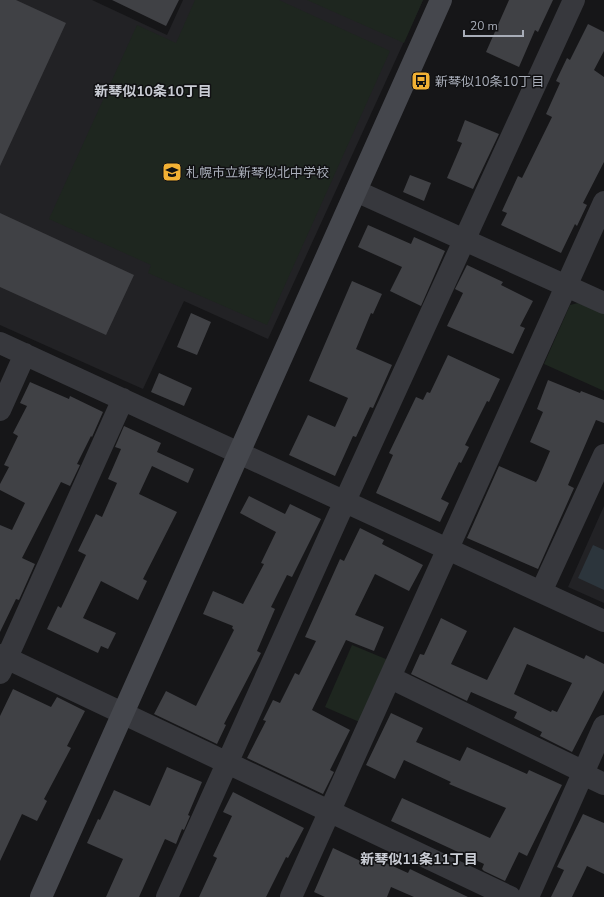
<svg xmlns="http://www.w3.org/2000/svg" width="604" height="897" viewBox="0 0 604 897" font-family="'Nunito Sans','Noto Sans JP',sans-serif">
	<rect width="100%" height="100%" fill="#161618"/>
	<!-- built -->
	<path fill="#222225" d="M0 0H92L167 35 183 0H423L268 339 184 301 143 389 0 325Z
		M604 506V603L568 587Z"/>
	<!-- green -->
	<path fill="#1e261f" d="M195 0H279L390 51 267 325 148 273 151 265 49 219 137 25 176 43Z
		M307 0H423L404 43Z
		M578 303 604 313V391L544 364 570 305Z
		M352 645 393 662 364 724 325 707Z"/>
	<!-- water -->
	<path fill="#2c353c" d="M593 545 604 550V590L578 578Z"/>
	<!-- building -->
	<path fill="#404145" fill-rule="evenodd" d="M0 0H16L66 23 0 166Z
		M112 0H179L166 26Z
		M509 0H553L538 32 535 30 519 67 486 52Z
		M588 24 604 32V51L594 70 604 77V162L583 203 587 205 577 226 575 224 561 253 501 225 507 213 502 211 518 176 522 178 552 117 546 114 560 83 556 81 567 58 570 60Z
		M465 120 499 134 473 189 447 178 462 143 457 141Z
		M410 175 431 183 424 201 403 192Z
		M0 213 134 275 106 335 0 287Z
		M368 225 411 244 414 237 445 251 421 306 390 291 402 267 358 247Z
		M467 265 503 282 501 285 533 301 520 326 525 328 513 354 447 326 463 293 455 289Z
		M352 281 382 294 373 314 371 313 356 349 392 365 373 408 370 407 356 437 353 436 335 476 289 455 308 415 335 427 348 398 309 381Z
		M191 313 211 322 197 355 177 347Z
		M448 355 500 379 489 402 487 401 465 445 469 447 461 463 459 462 441 499 449 503 440 522 376 493 393 455 389 453 416 397 423 400 427 392 430 393Z
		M159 373 192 388 184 406 151 392Z
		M548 380 580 393 581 391 604 400V423L596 420 568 485 574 488 538 569 467 538 499 466 536 482 538 479 550 451 530 442 543 412 537 409Z
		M30 382 69 399 70 396 103 412 92 437 91 436 77 464 80 465 70 486 61 482 22 558 35 564 19 600 16 599 0 632V525L12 530 25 503 0 490V484L9 467 4 465 18 436 13 433 27 406 20 403Z
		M124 426 161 443 157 452 194 469 188 483 152 466 139 494 177 512 143 579 147 581 138 600 101 581 83 618 116 633 108 649 101 646 98 653 47 629 58 606 61 608 86 555 78 551 96 514 102 517 117 483 108 479 121 449 115 447Z
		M249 496 285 514 290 504 321 519 292 577 287 575 271 607 275 609 257 651 261 653 224 724 226 725 217 744 154 714 166 691 196 706 234 630 232 628 233 626 203 614 213 591 243 604 264 564 261 563 276 532 240 513Z
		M360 528 384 540 382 544 423 565 409 591 375 574 355 615 384 627 374 651 346 640 312 710 350 730 330 770 334 772 323 794 247 758 266 721 263 720 273 700 280 703 295 673 299 675 316 641 305 637 340 559 344 561Z
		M441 618 467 631 451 664 487 680 514 627 584 659 586 655 604 664V690L572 752 540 736 542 732 514 718 517 712 471 692 467 701 411 674 420 654 424 655ZM527 664 572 683 557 712 552 710 551 712 514 694Z
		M13 689 51 707 57 697 85 711 67 746 71 748 44 799 47 801 37 821 22 814 0 861V716Z
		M391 713 423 728 416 742 460 761 467 747 527 774 529 770 562 785 527 856 519 852 505 881 484 871 482 869 484 864 391 821 402 798 490 838 506 808 449 784 451 782 404 760 395 779 366 765Z
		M167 767 202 782 188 815 190 816 184 830 182 829 176 844 165 839 139 897H106L123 859 87 843 98 819 100 820 114 790 150 806Z
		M233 792 304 828 288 858 286 857 266 897H199L217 858 213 856 232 816 223 812Z
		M583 814 604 823V874L587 866 572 897H551L564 870 557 867Z
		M333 848 369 865 373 857 408 873 410 869 468 897H414L391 887 387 897H325L314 892Z"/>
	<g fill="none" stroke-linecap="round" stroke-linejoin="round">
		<!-- street -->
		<path stroke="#37383d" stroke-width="22" d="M356 191 604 303
			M0 343 604 621
			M0 410 25 354
			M541 592 604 455
			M0 655 510 897
			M0 673 123 399
			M391 678 584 772
			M583 774 604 784
			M167 897 345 501 574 0
			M291 897 604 202
			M528 897 604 726"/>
		<!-- secondary -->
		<path stroke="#45474d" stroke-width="22" d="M41 897 441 0"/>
	</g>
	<!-- icons -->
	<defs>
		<symbol id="bus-square" viewBox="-11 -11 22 22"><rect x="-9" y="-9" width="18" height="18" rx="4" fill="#f2b134" stroke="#111113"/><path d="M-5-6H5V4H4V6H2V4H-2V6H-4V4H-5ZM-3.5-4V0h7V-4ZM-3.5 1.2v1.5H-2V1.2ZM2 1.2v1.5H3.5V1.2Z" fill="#111"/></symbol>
		<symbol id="school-square" viewBox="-11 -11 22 22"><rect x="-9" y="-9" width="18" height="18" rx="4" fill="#f2b134" stroke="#111113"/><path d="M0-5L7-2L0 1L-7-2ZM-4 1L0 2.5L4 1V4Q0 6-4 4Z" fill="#111"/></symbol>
	</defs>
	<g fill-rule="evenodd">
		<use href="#bus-square" x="410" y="70" width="22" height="22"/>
		<use href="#school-square" x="161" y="161" width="22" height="22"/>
	</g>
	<g text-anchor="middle" stroke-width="3" stroke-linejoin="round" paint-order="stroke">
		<!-- poi labels -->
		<g font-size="13" fill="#a8adb8" stroke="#111113" text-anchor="start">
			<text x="435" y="86">新琴似10条10丁目</text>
			<text x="186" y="177">札幌市立新琴似北中学校</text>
		</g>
		<!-- neighbourhood labels -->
		<g font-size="14" font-weight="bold" fill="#c9ccd4" stroke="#111113">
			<text x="153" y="96">新琴似10条10丁目</text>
			<text x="419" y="864">新琴似11条11丁目</text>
		</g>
	</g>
	<!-- scale -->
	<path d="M464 30v6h59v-6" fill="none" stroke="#a8adb8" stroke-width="2"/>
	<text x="470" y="30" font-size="12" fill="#a8adb8" stroke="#111113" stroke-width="3" paint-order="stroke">20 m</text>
</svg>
